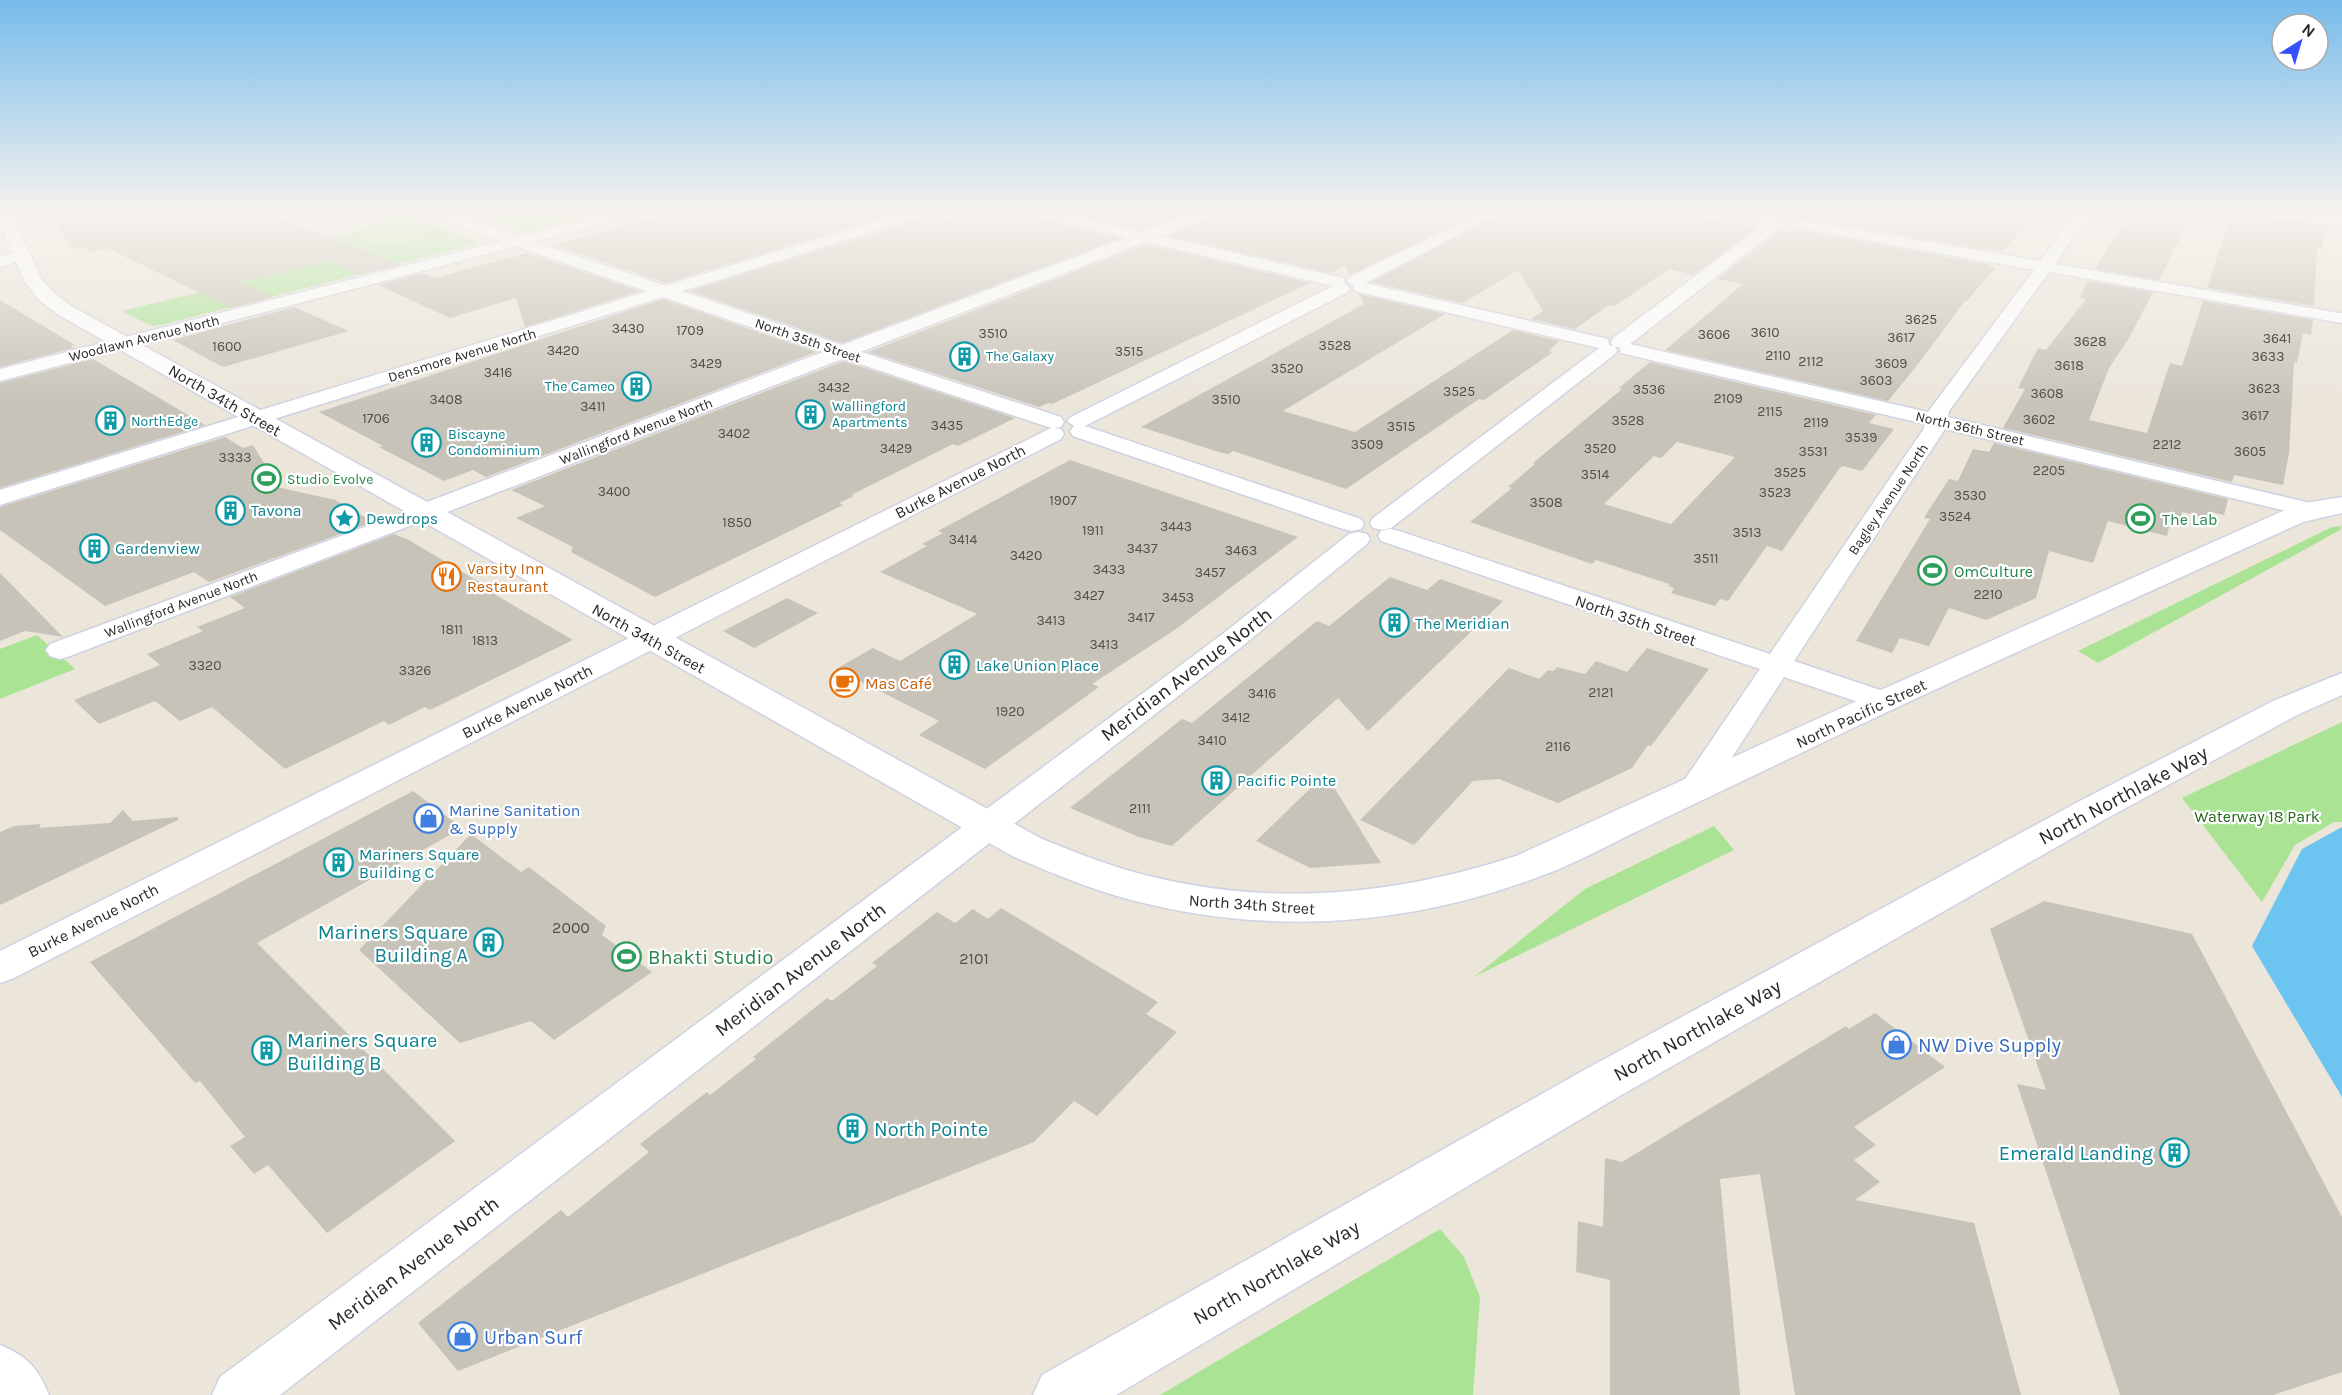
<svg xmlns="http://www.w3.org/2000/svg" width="2342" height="1395" viewBox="0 0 2342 1395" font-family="Karla,sans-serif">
	<rect width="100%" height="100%" fill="#ebe5da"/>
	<!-- green -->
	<path fill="#abe395" d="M366 211H390L481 243 161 325 151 326 122 311 365 252 335 239 388 219Z
		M499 211H609L528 231 479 215Z
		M2342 526 2340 530 2098 663 2078 651 2332 527Z
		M37 635 75 669 0 699V649Z
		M2342 722V822H2334L2295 845 2262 902 2182 798Z
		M1714 826 1734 850 1474 977 1585 889Z
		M1440 1229 1464 1257 1480 1297 1473 1395H1160Z"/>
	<!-- pitch -->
	<path fill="#bfeb91" d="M402 228 425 237 383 247 359 238Z"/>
	<!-- water -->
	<path fill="#6bc5f0" d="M2342 827V1097L2252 946 2302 849Z"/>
	<!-- building -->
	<path fill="#c7c3b9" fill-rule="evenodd" d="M49 211H262L401 265 358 275 328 261 240 282 273 297 231 308 107 248 93 252 83 247 72 249Z
		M678 211H881L892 214 666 283 553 245Z
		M974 211H1024L1032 217 1120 238 842 343 689 291 917 220 933 224Z
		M1059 211H1192L1142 230Z
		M1221 211H1482L1349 275 1345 266 1331 273 1168 236 1218 216Z
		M1506 211H1659L1757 227 1694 275 1669 269 1615 306 1609 305 1575 329 1531 319 1543 311 1518 270 1463 303 1371 282Z
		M1795 211H2009L2034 214 2002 252 1795 217Z
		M2132 211 2190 218 2159 280 2095 269Z
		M2232 211H2252L2261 217 2327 226 2322 249 2317 248 2314 306 2207 288Z
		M1794 229 1991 265 1989 267 1995 268 1966 302H1964L1922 359 1888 401 1665 350 1743 284 1717 279 1779 231 1793 233Z
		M1146 244 1310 283 1080 391 1052 404 1048 403 1039 407 868 352Z
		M527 253 640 291 525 327 516 298 450 318 378 285 423 273 435 278Z
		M2088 281 2153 292 2129 338 2109 368 2089 420 2147 433 2170 363 2182 366 2203 301 2313 320 2311 335 2303 333 2297 363H2294L2289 453 2283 485 2234 475 2232 482 2003 428 2025 389 2018 388 2038 348 2046 350 2086 299 2079 298Z
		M1359 294 1445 314 1283 411 1355 432 1513 330 1559 341 1549 351 1553 352 1484 400 1479 399 1346 489 1233 451 1229 454 1222 453 1141 427 1364 304Z
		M663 299 816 352 486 477 473 470 444 481 379 447 383 446 319 412Z
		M0 300 75 345 70 346 74 348 0 367Z
		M294 307 349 331 223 367 173 340Z
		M93 359 205 425 0 488V383Z
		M844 361 1015 418 958 446 953 444 851 495 854 496 839 503 843 505 655 597 571 552 573 547 516 518 545 506 511 490Z
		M1650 362 1876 415 1869 423 1894 429 1862 471 1842 466 1839 469 1782 551 1767 546 1728 601 1720 599 1715 606 1671 593 1674 588 1668 586 1669 584 1596 560 1592 564 1470 522 1512 488 1508 487 1535 464 1533 463 1622 389 1619 388ZM1677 442 1735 457 1671 524 1604 504 1654 456 1661 458Z
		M225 437 243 448 253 445 270 473 249 481 335 500 373 522 209 582 194 572 105 606 0 530V507Z
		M1994 443 2228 499 2224 515 2211 512 2209 518 2182 512 2180 520 2171 518 2167 536 2108 521 2093 563 2049 551 2036 598 1986 620 1949 608 1929 646 1900 638 1892 653 1856 641 1930 519 1925 518V516L1949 479 1958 481 1973 449 1989 452Z
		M1070 460 1298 537 1176 629 1092 684 1099 687 985 769 919 735 939 721 836 669 873 648 900 661 977 614 880 572 927 546 922 544 943 533 938 531Z
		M394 534 407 539 486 586 482 587 573 640 430 710 425 707 389 725 384 721 285 769 212 707 180 721 155 701 99 724 74 700 160 665 147 654 203 631 197 627 245 608 230 597Z
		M0 573 63 637 25 631 0 641Z
		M1390 577 1427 590 1440 579 1503 601 1368 731 1338 698 1172 846 1139 837 1070 808 1182 719 1192 723 1317 621 1329 626Z
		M787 598 818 613 754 648 723 631Z
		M1647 648 1709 669 1651 746 1648 745 1632 768 1558 803 1499 779 1473 781 1414 845 1360 820 1509 668 1539 679 1548 670 1553 671 1557 667 1585 674 1596 661 1627 672Z
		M1318 781 1335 789 1381 863 1310 868 1256 841Z
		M413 791 462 828 257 943 455 1141 327 1233 268 1165 254 1174 230 1146 245 1137 200 1081 195 1083 90 962Z
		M123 810 133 821 178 817V820L0 905V832L14 826 41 824 39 828 110 823Z
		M471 834 521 872 529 867 606 926 602 935 652 972 554 1040 531 1021 460 1043 359 950Z
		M2044 901 2192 934 2342 1217V1372L2273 1395H2120L2017 1084 2046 1090 1990 929Z
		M1001 908 1158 1002 1146 1014 1177 1032 1097 1116 1074 1101 1034 1142 458 1371 418 1323 561 1210 568 1217 649 1152 640 1144 707 1092 710 1095 756 1059 753 1057 827 998 832 1001 877 966 872 963 937 912 955 923 973 909 988 919Z
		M1875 1013 1945 1067 1854 1127 1876 1145 1854 1160 1880 1182 1855 1200 1974 1223 2021 1395H1795L1760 1174 1720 1179 1740 1395H1610V1280L1576 1272 1578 1221 1603 1227 1605 1158 1622 1162 1846 1026 1849 1029Z"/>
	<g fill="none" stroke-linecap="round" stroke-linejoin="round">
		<defs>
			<path id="street" d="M465 211H490L488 214 451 222 444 218 446 215Z
				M620 211H643L641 214 0 381V369Z
				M909 211H930L928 214 0 505V490Z
				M1026 211H1050L1344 278 1345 284 1350 288 1348 292 1085 426 1361 519 1364 524 1361 529 1352 531 1343 529 1073 436 1070 431 1074 426 1067 421 1071 417 1333 286 1033 215Z
				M1486 211H1504L1365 283 1608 339 1609 345 1613 346 1611 342 1613 338 1766 223 1720 215 1715 214 1713 211C1733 211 1752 211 1772 216L1774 220 1780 221 1782 224 1780 227 1630 344 1928 412 2034 270 1793 227 1786 223 1788 220 1793 219 2040 261 2078 211H2092L2055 264 2339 313H2342V323L2049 272 1949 411 1948 417 2319 505 2323 510 2319 515 2311 517 1945 429 1794 661 1895 695 1899 701 1895 707 1884 710 1873 707 1784 677 1705 799 1693 802 1681 799 1677 791 1760 669 1381 541 1378 536 1381 531 1390 529 1399 531 1770 654 1923 430 1925 424 1621 353 1620 348 1615 346 1617 350 1615 354 1391 528 1382 530 1373 528 1370 523 1373 518 1599 348 1355 291 1353 286 1347 281 1349 277Z
				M2254 211H2291L2342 218V226L2261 215Z
				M23 250 29 252 31 255 29 258 0 267V257Z
				M843 346 1061 417 1064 422 1061 427 1055 428 1061 429 1064 434 1061 439 14 978 0 983V951L1051 428 836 356 833 352 836 348Z
				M424 505 433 507 436 512 433 517 70 656 60 659 50 656 46 650 50 644Z
				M1358 532 1367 534 1370 539 1367 544 1240 648 280 1395H212L220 1377 1220 636 1349 534Z"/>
			<path id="secondary" d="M0 211H10L42 280 53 292 71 306 427 502 823 352 422 214 420 211H443L842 345 1197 211H1219L1217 214 447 512 1042 839C1077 853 1112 867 1149 876 1272 907 1397 895 1516 856L1872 694 2285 510 2311 502 2342 497V513L2303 522C2152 591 1999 659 1849 730 1780 763 1711 796 1642 829 1608 845 1575 864 1541 876 1415 924 1283 935 1152 905 1104 895 1059 876 1014 857L57 314 39 300 25 282 0 225Z
				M2342 673V695L2297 715 2102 821 1618 1097 1116 1395H1033L1042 1375 1586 1069 2076 803 2273 701Z
				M0 1345C27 1356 38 1368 49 1395H0Z"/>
		</defs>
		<!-- street casing -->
		<use href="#street" stroke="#cfd2e2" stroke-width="3"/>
		<!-- secondary casing -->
		<use href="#secondary" stroke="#cfd2e2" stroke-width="3"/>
		<!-- street -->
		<use href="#street" fill="#fff" fill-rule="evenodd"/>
		<!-- secondary -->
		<use href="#secondary" fill="#fff" fill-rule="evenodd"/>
	</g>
	<!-- sky -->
	<linearGradient id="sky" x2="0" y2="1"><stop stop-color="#76bbeb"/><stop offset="0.52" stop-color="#f6f3ee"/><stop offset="1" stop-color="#f6f3ee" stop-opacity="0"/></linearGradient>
	<rect width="2342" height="406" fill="url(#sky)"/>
	<!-- icons -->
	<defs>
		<symbol id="building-ring" viewBox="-11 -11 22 22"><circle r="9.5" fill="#fff" stroke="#0f9aa8" stroke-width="1.5"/><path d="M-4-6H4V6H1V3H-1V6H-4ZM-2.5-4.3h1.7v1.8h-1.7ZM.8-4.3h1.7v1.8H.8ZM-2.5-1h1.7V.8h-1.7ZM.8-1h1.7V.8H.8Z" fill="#0f9aa8"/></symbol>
		<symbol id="stadium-ring" viewBox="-11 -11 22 22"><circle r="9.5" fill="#fff" stroke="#2e9e5b" stroke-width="1.5"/><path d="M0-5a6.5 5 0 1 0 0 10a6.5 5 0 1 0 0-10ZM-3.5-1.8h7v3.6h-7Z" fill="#2e9e5b"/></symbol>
		<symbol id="sight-ring" viewBox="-11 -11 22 22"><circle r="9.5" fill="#fff" stroke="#0f9aa8" stroke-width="1.5"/><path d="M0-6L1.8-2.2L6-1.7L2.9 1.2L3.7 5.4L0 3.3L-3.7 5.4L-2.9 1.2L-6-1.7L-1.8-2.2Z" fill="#0f9aa8"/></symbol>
		<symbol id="restaurant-ring" viewBox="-11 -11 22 22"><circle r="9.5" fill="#fff" stroke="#e8710a" stroke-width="1.5"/><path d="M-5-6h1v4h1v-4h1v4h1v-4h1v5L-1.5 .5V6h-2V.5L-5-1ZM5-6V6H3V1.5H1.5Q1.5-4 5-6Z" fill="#e8710a"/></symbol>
		<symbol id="cafe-ring" viewBox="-11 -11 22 22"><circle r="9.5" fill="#fff" stroke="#e8710a" stroke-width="1.5"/><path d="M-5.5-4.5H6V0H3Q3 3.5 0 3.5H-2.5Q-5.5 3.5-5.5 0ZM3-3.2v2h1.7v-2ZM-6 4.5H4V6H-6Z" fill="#e8710a"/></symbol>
		<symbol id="shop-ring" viewBox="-11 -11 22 22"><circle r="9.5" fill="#fff" stroke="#3f7fe0" stroke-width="1.5"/><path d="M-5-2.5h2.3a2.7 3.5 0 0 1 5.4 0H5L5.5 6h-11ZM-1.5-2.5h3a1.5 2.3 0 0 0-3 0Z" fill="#3f7fe0"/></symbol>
	</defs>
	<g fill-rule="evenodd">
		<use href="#building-ring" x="948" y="340" width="33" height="33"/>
		<use href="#building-ring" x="620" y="370" width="33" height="33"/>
		<use href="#building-ring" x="794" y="398" width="33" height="33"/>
		<use href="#building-ring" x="94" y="404" width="33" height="33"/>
		<use href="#building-ring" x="410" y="426" width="33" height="33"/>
		<use href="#stadium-ring" x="250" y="462" width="33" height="33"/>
		<use href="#building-ring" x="214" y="494" width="33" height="33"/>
		<use href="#sight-ring" x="328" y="502" width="33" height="33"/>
		<use href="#stadium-ring" x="2124" y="502" width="33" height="33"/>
		<use href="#building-ring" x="78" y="532" width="33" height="33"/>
		<use href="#stadium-ring" x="1916" y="554" width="33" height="33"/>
		<use href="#restaurant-ring" x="430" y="560" width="33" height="33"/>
		<use href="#building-ring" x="1378" y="606" width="33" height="33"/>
		<use href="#building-ring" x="938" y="648" width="33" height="33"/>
		<use href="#cafe-ring" x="828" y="666" width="33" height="33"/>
		<use href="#building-ring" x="1200" y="764" width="33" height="33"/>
		<use href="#shop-ring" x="412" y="802" width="33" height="33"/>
		<use href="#building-ring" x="322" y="846" width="33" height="33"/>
		<use href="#building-ring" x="472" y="926" width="33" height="33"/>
		<use href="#stadium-ring" x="610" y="940" width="33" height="33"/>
		<use href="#shop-ring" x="1880" y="1028" width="33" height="33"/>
		<use href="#building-ring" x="250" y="1034" width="33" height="33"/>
		<use href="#building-ring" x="836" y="1112" width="33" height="33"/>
		<use href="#building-ring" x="2158" y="1136" width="33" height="33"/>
		<use href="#shop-ring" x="446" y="1320" width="33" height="33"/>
	</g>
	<g text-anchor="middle" stroke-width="4.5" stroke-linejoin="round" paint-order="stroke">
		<!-- number labels -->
		<g font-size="14" fill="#50504d">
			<text x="1921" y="324">3625</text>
			<text x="628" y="333">3430</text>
			<text x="690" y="335">1709</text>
			<text x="1765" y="337">3610</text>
			<text x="993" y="338">3510</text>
			<text x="1714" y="339">3606</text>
			<text x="1901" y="342">3617</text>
			<text x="2277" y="343">3641</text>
			<text x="2090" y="346">3628</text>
			<text x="1335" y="350">3528</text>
			<text x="227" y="351">1600</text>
			<text x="563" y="355">3420</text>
			<text x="1129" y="356">3515</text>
			<text x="1778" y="360">2110</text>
			<text x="2268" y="361">3633</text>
			<text x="1811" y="366">2112</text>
			<text x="706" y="368">3429</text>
			<text x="1891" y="368">3609</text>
			<text x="2069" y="370">3618</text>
			<text x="1287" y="373">3520</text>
			<text x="498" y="377">3416</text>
			<text x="1876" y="385">3603</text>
			<text x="834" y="392">3432</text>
			<text x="2264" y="393">3623</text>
			<text x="1649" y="394">3536</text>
			<text x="1459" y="396">3525</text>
			<text x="2047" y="398">3608</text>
			<text x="1728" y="403">2109</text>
			<text x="446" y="404">3408</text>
			<text x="1226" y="404">3510</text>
			<text x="593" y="411">3411</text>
			<text x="1770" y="416">2115</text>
			<text x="2255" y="420">3617</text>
			<text x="376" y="423">1706</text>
			<text x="2039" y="424">3602</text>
			<text x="1628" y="425">3528</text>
			<text x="1816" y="427">2119</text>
			<text x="947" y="430">3435</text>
			<text x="1401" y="431">3515</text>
			<text x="734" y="438">3402</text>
			<text x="1861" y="442">3539</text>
			<text x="1367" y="449">3509</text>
			<text x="2167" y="449">2212</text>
			<text x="896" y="453">3429</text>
			<text x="1600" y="453">3520</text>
			<text x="1813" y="456">3531</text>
			<text x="2250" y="456">3605</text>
			<text x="235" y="462">3333</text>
			<text x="2049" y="475">2205</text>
			<text x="1790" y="477">3525</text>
			<text x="1595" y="479">3514</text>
			<text x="614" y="496">3400</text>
			<text x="1775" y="497">3523</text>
			<text x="1970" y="500">3530</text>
			<text x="1063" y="505">1907</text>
			<text x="1546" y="507">3508</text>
			<text x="1955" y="521">3524</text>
			<text x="737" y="527">1850</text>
			<text x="1176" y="531">3443</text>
			<text x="1093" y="535">1911</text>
			<text x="1747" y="537">3513</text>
			<text x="963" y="544">3414</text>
			<text x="1142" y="553">3437</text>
			<text x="1241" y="555">3463</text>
			<text x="1026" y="560">3420</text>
			<text x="1706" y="563">3511</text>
			<text x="1109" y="574">3433</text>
			<text x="1210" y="577">3457</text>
			<text x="1988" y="599">2210</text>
			<text x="1089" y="600">3427</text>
			<text x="1178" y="602">3453</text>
			<text x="1141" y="622">3417</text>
			<text x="1051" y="625">3413</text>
			<text x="452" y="634">1811</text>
			<text x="485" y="645">1813</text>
			<text x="1104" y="649">3413</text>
			<text x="205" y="670">3320</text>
			<text x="415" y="675">3326</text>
			<text x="1601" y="697">2121</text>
			<text x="1262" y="698">3416</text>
			<text x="1010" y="716">1920</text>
			<text x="1236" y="722">3412</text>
			<text x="1212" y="745">3410</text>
			<text x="1558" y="751">2116</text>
			<text x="1140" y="813">2111</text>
		</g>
		<!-- far-street labels -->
		<g font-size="14" fill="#292929" stroke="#fff">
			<text transform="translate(144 338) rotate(-14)" y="5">Woodlawn Avenue North</text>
			<text transform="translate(808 340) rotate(19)" y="5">North 35th Street</text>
			<text transform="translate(462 355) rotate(-17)" y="5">Densmore Avenue North</text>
			<text transform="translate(1970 428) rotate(13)" y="5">North 36th Street</text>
			<text transform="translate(636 431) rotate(-21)" y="5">Wallingford Avenue North</text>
			<text transform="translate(1888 499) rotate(-56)" y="5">Bagley Avenue North</text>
			<text transform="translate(181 604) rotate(-21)" y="5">Wallingford Avenue North</text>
		</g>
		<!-- far-culture labels -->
		<g font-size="14" fill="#0d838f" stroke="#fff" text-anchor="start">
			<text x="986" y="361">The Galaxy</text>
			<text x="615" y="391" text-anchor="end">The Cameo</text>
			<text x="832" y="411">Wallingford<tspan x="832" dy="16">Apartments</tspan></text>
			<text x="131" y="426">NorthEdge</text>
			<text x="448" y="439">Biscayne<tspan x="448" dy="16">Condominium</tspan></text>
		</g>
		<!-- far-leisure labels -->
		<g font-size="14" fill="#27864d" stroke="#fff" text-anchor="start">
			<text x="287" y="484">Studio Evolve</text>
		</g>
		<!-- street labels -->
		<g font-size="16" fill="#292929" stroke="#fff">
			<text transform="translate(225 400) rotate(30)" y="6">North 34th Street</text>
			<text transform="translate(960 481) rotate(-27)" y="6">Burke Avenue North</text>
			<text transform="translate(1636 620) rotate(19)" y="6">North 35th Street</text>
			<text transform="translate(649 638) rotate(29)" y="6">North 34th Street</text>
			<text transform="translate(527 701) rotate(-27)" y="6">Burke Avenue North</text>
			<text transform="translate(1861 713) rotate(-25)" y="6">North Pacific Street</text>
			<text transform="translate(1252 904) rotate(4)" y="6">North 34th Street</text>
			<text transform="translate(93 920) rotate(-27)" y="6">Burke Avenue North</text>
		</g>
		<!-- culture labels -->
		<g font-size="16" fill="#0d838f" stroke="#fff" text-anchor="start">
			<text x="251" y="516">Tavona</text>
			<text x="366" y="524">Dewdrops</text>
			<text x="115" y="554">Gardenview</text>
			<text x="1415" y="629">The Meridian</text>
			<text x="976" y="671">Lake Union Place</text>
			<text x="1237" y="786">Pacific Pointe</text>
			<text x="359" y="860">Mariners Square<tspan x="359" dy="18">Building C</tspan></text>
		</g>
		<!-- leisure labels -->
		<g font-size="16" fill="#27864d" stroke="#fff" text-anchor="start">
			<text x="2162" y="525">The Lab</text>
			<text x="1954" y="577">OmCulture</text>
		</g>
		<!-- food labels -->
		<g font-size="16" fill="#c56008" stroke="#fff" text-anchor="start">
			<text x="467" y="574">Varsity Inn<tspan x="467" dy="18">Restaurant</tspan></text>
			<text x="865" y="689">Mas Café</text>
		</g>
		<!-- shop labels -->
		<g font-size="16" fill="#366cbe" stroke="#fff" text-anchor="start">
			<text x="449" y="816">Marine Sanitation<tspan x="449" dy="18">&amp; Supply</tspan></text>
		</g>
		<!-- park labels -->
		<g font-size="16" fill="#246619" stroke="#fff">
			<text x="2257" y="822">Waterway 18 Park</text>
		</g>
		<!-- near-number labels -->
		<g font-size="16" fill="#50504d">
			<text x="571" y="933">2000</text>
			<text x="974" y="964">2101</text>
		</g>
		<!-- near-street labels -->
		<g font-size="20" fill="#292929" stroke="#fff">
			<text transform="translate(1186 674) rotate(-37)" y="7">Meridian Avenue North</text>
			<text transform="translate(2123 795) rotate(-28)" y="7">North Northlake Way</text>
			<text transform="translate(800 969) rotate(-37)" y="7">Meridian Avenue North</text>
			<text transform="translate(1697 1030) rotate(-29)" y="7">North Northlake Way</text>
			<text transform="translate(413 1263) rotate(-37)" y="7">Meridian Avenue North</text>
			<text transform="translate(1276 1272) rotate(-30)" y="7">North Northlake Way</text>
		</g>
		<!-- near-culture labels -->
		<g font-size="20" fill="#0d838f" stroke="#fff" text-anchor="end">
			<text x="468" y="939">Mariners Square<tspan x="468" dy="23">Building A</tspan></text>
			<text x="287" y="1047" text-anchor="start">Mariners Square<tspan x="287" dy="23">Building B</tspan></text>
			<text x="874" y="1136" text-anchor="start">North Pointe</text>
			<text x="2153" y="1160">Emerald Landing</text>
		</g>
		<!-- near-leisure labels -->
		<g font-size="20" fill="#27864d" stroke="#fff" text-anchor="start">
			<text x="648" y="964">Bhakti Studio</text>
		</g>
		<!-- near-shop labels -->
		<g font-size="20" fill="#366cbe" stroke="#fff" text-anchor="start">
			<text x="1918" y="1052">NW Dive Supply</text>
			<text x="484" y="1344">Urban Surf</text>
		</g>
	</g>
	<!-- north arrow -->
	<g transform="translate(2300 42) rotate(37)"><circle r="28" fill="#ffffff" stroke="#a9a9a9" stroke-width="1.5"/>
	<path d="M0-4.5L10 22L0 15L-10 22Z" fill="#3750fc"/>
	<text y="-9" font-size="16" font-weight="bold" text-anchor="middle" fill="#292929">N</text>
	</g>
</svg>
